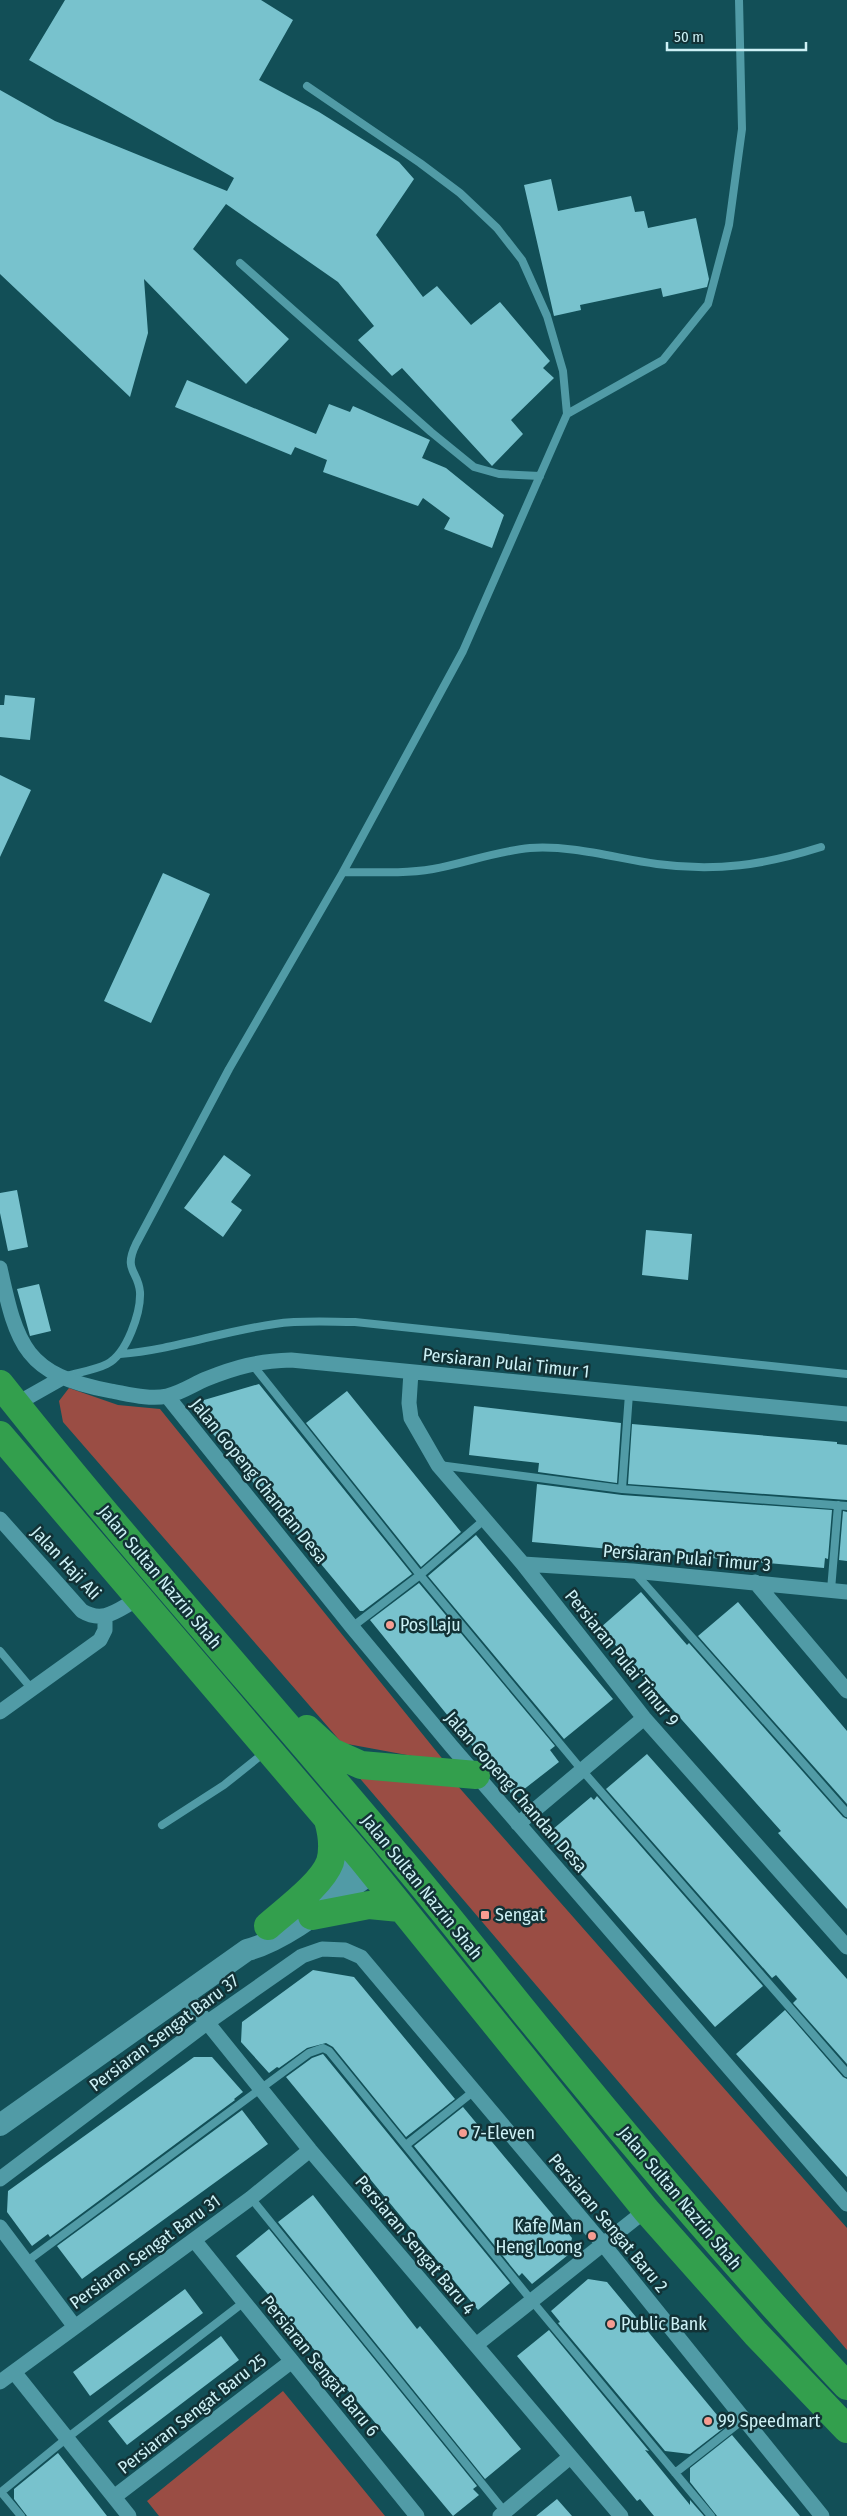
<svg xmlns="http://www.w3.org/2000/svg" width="847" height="2516" viewBox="0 0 847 2516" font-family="'Fira Sans Condensed',sans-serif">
	<rect width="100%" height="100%" fill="#124f57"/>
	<!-- green -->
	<path fill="#9a4d44" d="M69 1388 118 1405 160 1409 445 1762 342 1743 63 1422 59 1401Z
		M357 1775 456 1784 847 2228V2350Z
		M283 2391 385 2516H159L147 2501Z"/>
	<!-- building -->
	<path fill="#78c2cd" d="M65 0H261L293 20 259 80 319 112 399 162 414 179 376 235 423 297 437 286 471 325 500 302 550 361 543 368 554 378 511 420 523 434 492 466 402 368 392 376 358 340 374 326 338 282 226 204 193 249 289 339 246 384 144 279 148 333 130 397 0 274V90L55 121 227 191 234 178 29 60Z
		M551 179 558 211 631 196 635 212 644 211 648 228 696 218 709 279 707 287 663 297 661 288 580 305 581 310 554 316 524 185Z
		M187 380 316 434 329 404 350 412 353 406 430 440 422 458 446 468 504 515 492 548 444 529 450 518 423 498 418 506 323 472 327 460 295 447 291 455 175 407Z
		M5 695 35 698 30 740 0 737V705H4Z
		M0 775 31 790 0 857Z
		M163 873 210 894 151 1023 104 1001Z
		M224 1155 251 1175 231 1202 242 1210 223 1237 184 1208Z
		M17 1190 28 1247 8 1251 0 1213V1193Z
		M646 1230 692 1234 688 1280 642 1275Z
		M39 1284 51 1331 30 1336 17 1289Z
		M259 1384 412 1574 363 1611H360L199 1417 204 1400Z
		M347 1391 461 1532 421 1567 306 1423Z
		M474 1406 621 1423 617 1483 538 1472 539 1463 469 1455Z
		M632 1424 837 1442V1444L847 1445V1500L628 1484Z
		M537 1484 622 1495 832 1510 828 1559 825 1558 824 1568 532 1542Z
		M843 1511 847 1512V1561L839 1560Z
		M476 1535 613 1699 564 1739 428 1576Z
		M419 1583 555 1746 550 1750 559 1762 514 1797 370 1620Z
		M641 1592 687 1645 689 1643 843 1817 847 1819V1909L778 1833 781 1831 600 1628Z
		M738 1602 847 1731V1804L698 1636Z
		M647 1754 847 1979V2064L793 2003 797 1999 776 1975 772 1978 606 1789Z
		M597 1796 763 1986 715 2027 546 1835 591 1797 594 1800Z
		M313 1970 354 1977 455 2099 406 2137 333 2047 326 2043 307 2048 279 2068 277 2067 269 2073 241 2042 242 2022Z
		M785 2010 843 2077 847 2079V2177L736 2054Z
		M323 2054 510 2283 478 2310 286 2077 312 2058Z
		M194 2057H212L243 2092 234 2099 235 2100 50 2237 48 2234 32 2246 7 2212 8 2191Z
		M463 2107 572 2238 568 2255 532 2284 522 2273 519 2276 414 2146Z
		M242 2110 268 2144 82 2279 57 2246Z
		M313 2195 417 2329 420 2326 521 2449 485 2479 278 2222Z
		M269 2229 477 2486 473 2489 479 2495 453 2516 236 2256Z
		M588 2279 607 2282 722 2421 721 2422 725 2427 690 2454 665 2451 558 2323 560 2322 551 2311Z
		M185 2289 203 2313 90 2396 73 2372Z
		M549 2330 649 2451 645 2450 690 2505V2500L704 2516H654L640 2499 637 2501 517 2356Z
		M221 2336 239 2360 127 2445 108 2421Z
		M732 2435 800 2516H717L690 2482V2468Z
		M58 2453 107 2516H27L14 2499V2489Z
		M557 2499 572 2516H536Z"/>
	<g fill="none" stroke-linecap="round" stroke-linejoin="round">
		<!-- lane -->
		<path stroke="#519ba6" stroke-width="8" d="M240 263 431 432 474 467 499 474 540 476
			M567 414 663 360 708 304 729 225 742 129 739 0
			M343 872C373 872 403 874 433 869 465 863 497 851 530 848 572 845 615 858 657 864 716 872 764 865 821 847
			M120 1354C173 1350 222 1331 275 1324 301 1320 329 1322 355 1322L847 1374
			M252 1364 420 1575 581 1769 847 2073
			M66 1376C80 1372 95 1370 107 1364 127 1354 141 1312 140 1292 138 1270 123 1271 136 1244L229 1069 343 872 463 651 567 414 563 371 547 316 522 260 497 228 460 193 420 163 307 86
			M439 1465 622 1489 847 1506
			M622 1489 629 1394
			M634 1572 847 1813
			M831 1590 838 1505
			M352 1627 420 1575 484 1520
			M0 1651 31 1688
			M162 1825 224 1785 264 1753
			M406 2145 474 2091
			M251 2198 505 2512
			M26 2262 309 2053 323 2048 329 2051 532 2301 711 2516
			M675 2473 744 2419
			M1 2492 21 2516
			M0 2493 67 2438 244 2302"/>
		<!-- street -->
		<path stroke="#519ba6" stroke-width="15" d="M0 1268C17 1346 25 1375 111 1391 128 1394 150 1400 167 1396 181 1393 194 1384 206 1379 236 1367 258 1361 291 1360L847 1414
			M411 1372 409 1403 411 1418 438 1465 523 1564 644 1718 847 1947
			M167 1396 352 1627 452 1747 847 2204
			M16 1404 62 1378
			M0 1519 82 1611C104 1624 117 1610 138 1599
			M523 1564 633 1571 847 1592
			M755 1582 847 1691
			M0 1712 100 1640 105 1630V1616
			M518 1824 644 1718
			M185 1995 310 2150 621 2516
			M0 2179 208 2022 302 1956 322 1949 345 1950 361 1957 603 2244 822 2516
			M0 2227 75 2327
			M194 2240 417 2516
			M476 2345 646 2210
			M14 2372 129 2516
			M0 2382 251 2198 310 2150
			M114 2497 292 2361
			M500 2516 570 2457"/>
		<!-- secondary -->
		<path stroke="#519ba6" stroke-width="22" d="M313 1894 362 1859
			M0 2125 247 1950C288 1940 337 1897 372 1872"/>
		<!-- highway -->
		<path stroke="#339f4d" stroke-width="28" d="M0 1384C125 1542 261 1693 391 1848 445 1911 496 1978 549 2042 645 2160 743 2275 847 2386
			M0 1435 362 1859 646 2210 756 2334 847 2429
			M307 1729 332 1752 361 1765 476 1775
			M312 1916 369 1905 400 1908
			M268 1926C286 1910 322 1884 330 1862 334 1848 332 1834 328 1820"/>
	</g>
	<!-- markers -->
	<g fill="#f59c91" stroke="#123236" stroke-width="2">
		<circle cx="390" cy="1625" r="5"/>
		<rect x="480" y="1910" width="10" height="10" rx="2.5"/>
		<circle cx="463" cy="2133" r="5"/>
		<circle cx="592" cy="2236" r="5"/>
		<circle cx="611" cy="2324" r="5"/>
		<circle cx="708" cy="2421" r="5"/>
	</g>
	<g text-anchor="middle" stroke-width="5" stroke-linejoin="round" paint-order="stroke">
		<!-- street labels -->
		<g font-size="18" fill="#cdf1f6" stroke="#123236">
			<text transform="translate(506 1363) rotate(6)" y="6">Persiaran Pulai Timur 1</text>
			<text transform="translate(259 1481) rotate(51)" y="6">Jalan Gopeng Chandan Desa</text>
			<text transform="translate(687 1558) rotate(5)" y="6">Persiaran Pulai Timur 3</text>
			<text transform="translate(66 1563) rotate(47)" y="6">Jalan Haji Ali</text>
			<text transform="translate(160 1577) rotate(50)" y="6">Jalan Sultan Nazrin Shah</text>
			<text transform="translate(622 1658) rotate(51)" y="6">Persiaran Pulai Timur 9</text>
			<text transform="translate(516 1792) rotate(49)" y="6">Jalan Gopeng Chandan Desa</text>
			<text transform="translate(422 1887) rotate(51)" y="6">Jalan Sultan Nazrin Shah</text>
			<text transform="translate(164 2033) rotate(-37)" y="6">Persiaran Sengat Baru 37</text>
			<text transform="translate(680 2198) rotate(50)" y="6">Jalan Sultan Nazrin Shah</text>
			<text transform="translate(608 2223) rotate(50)" y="6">Persiaran Sengat Baru 2</text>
			<text transform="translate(415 2245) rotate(50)" y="6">Persiaran Sengat Baru 4</text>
			<text transform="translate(145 2252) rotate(-36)" y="6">Persiaran Sengat Baru 31</text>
			<text transform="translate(320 2366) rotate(51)" y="6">Persiaran Sengat Baru 6</text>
			<text transform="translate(192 2414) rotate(-38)" y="6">Persiaran Sengat Baru 25</text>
		</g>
		<!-- poi labels -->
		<g font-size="18" fill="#cdf1f6" stroke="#123236" text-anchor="start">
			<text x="400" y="1631">Pos Laju</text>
			<text x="495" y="1921">Sengat</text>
			<text x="473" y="2139">7-Eleven</text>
			<text x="582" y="2232" text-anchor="end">Kafe Man<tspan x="582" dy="21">Heng Loong</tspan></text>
			<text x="621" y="2330">Public Bank</text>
			<text x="718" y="2427">99 Speedmart</text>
		</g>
	</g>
	<!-- scale -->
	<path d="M667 42v8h139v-8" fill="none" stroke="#cdf1f6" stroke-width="2.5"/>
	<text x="674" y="42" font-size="15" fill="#cdf1f6" stroke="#123236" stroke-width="4" paint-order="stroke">50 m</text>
</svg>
